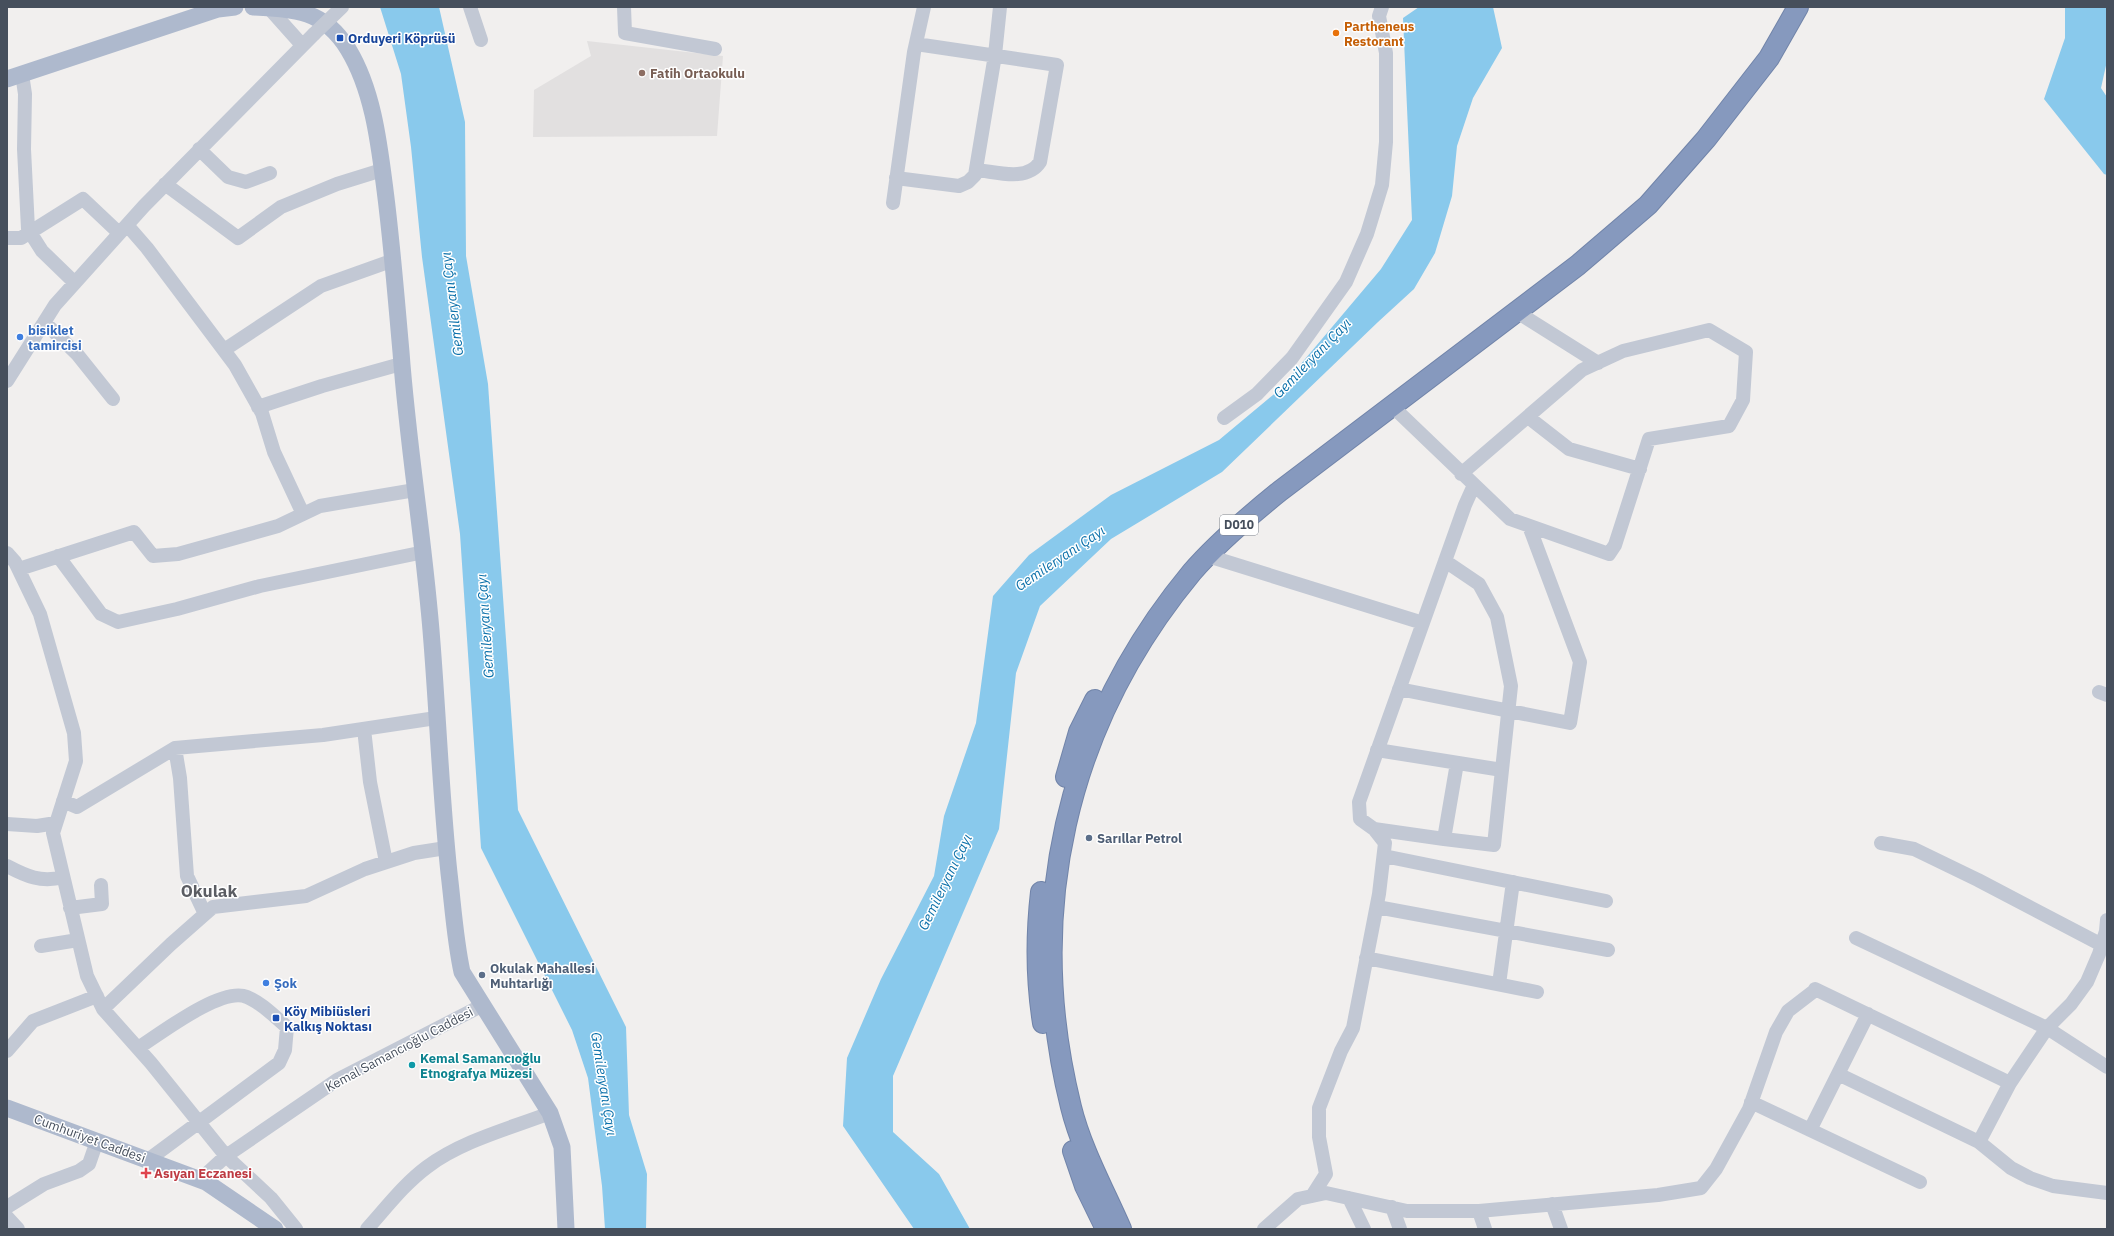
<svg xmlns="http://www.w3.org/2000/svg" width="2114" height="1236" viewBox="0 0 2114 1236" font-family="'IBM Plex Sans',sans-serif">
	<rect width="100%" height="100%" fill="#f1efee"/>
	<!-- education -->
	<path fill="#e2e0e0" d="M587 41 723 56 717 136 533 137 534 90 591 56Z"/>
	<!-- water -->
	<path fill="#89c9ec" d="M380 7H439L465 122 466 256 488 384 518 810 626 1027 629 1115 647 1174 646 1229H605L602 1186 588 1078 572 1030 481 848 460 534 422 257 411 147 401 74Z
		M1419 7H1493L1502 48 1473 98 1457 146 1452 196 1435 253 1414 289 1378 322 1222 472 1111 539 1040 606 1016 673 999 829 893 1076V1132L939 1174 970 1229H914L843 1126 847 1058 881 979 934 876 944 816 976 723 993 596 1029 555 1111 495 1219 440 1279 390 1381 269 1412 220 1403 18Z
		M2065 7H2107V61L2101 88 2107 97V175L2104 174 2044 99 2065 38Z"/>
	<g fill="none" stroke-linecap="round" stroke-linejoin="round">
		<defs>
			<path id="highway" d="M1066 777 1079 732 1095 700
				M1041 892C1036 936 1036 979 1043 1023
				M1073 1151 1085 1186 1106 1229
				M1121 1229C1104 1190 1081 1148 1071 1107 1023 914 1065 725 1192 572 1218 542 1249 516 1280 491L1578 265 1648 205 1706 139 1769 58 1798 7"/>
		</defs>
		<!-- highway casing -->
		<use href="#highway" stroke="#7184a9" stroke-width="22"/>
		<!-- minor -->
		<path stroke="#c2c8d4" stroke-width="14" d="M470 7 481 40
			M624 7 625 33 715 49
			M269 8 302 45
			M916 44 1057 65 1040 162C1027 182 997 172 977 170
			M22 74 25 94 24 149 28 229 42 251 75 283
			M199 149 228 177 246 182 270 173
			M896 178 959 186 968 182 975 175 995 55 1000 7
			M165 184 238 238 281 207 337 184 382 170
			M893 203 914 52 924 7
			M127 225 147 248 235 365 262 413 274 452 303 514
			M7 238H21L83 199 119 233
			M1517 312 1598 363
			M44 322 77 354 113 399
			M224 350 321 286 394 260
			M7 381 55 305 144 206 314 34
			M1392 406 1510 519 1609 554 1615 545 1649 439 1729 426 1743 400 1746 352 1709 330 1623 351 1582 370 1461 474
			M258 407 322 386 401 364
			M1528 417 1569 449 1640 469
			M1224 418 1257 394 1292 358 1346 282 1367 234 1382 185 1386 142V53L1379 16 1382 7
			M7 553 15 562 40 614 74 733 76 761 53 833 87 976 103 1009 151 1063 226 1156 271 1198 296 1229
			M58 556 101 614 118 622 177 609 260 586 424 552
			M1208 556 1423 623
			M19 569 134 532 153 556 178 554 278 526 320 506 415 490
			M1399 689 1570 723 1580 662 1529 526
			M2099 692 2107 695
			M364 729 370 782 386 862
			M175 748 180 778 187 876 205 914
			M1377 750 1502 770 1511 686 1497 617 1479 584 1445 561
			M63 801 77 807 175 748 323 735 436 718
			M7 824 37 826 56 823
			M1374 829 1444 839 1457 763
			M1444 839 1494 845 1502 770
			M1881 843 1914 849 1978 880 2102 945
			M1384 856 1606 901
			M7 866C26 876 41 883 63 877
			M1377 907 1608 950
			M70 908 102 904 101 885
			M1856 938 2047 1028 2107 1067
			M41 946 78 940
			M1366 958 1537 992
			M1499 984 1513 882
			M1815 989 2010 1083
			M103 1009 171 944 213 907 306 896 365 869 414 853 446 848
			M138 1048C160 1034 222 986 247 997 262 1003 275 1017 287 1027L285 1050 279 1063 148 1160
			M7 1051 33 1021 97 996
			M1838 1074 1979 1142 2011 1168 2030 1178 2053 1186 2107 1193
			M1751 1102 1920 1182
			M1810 1130 1868 1014
			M1979 1142 2010 1083 2047 1028 2071 1004 2087 982 2099 954 2106 931 2107 920
			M201 1179 226 1156 337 1080 483 1005
			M1312 1196 1326 1174 1319 1137V1108L1341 1051 1353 1028 1379 894 1385 843 1374 829 1360 819 1359 802 1465 505 1474 485
			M1349 1198 1364 1229
			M1552 1204 1561 1229
			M7 1207 44 1184 79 1171 89 1164 97 1141
			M1392 1207 1400 1229
			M1479 1211 1485 1229
			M7 1217 18 1229
			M367 1229C386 1208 404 1184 427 1167 461 1141 511 1128 550 1113
			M1264 1229 1298 1199 1326 1193 1407 1211H1479L1658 1195 1701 1188 1716 1169 1749 1109 1776 1032 1788 1011 1814 991"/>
		<!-- major -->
		<path stroke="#aeb9cd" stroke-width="17" d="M253 7C295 9 324 10 348 49 373 90 379 143 385 190 392 244 396 297 401 352 408 449 425 546 432 643 438 720 441 797 449 873 453 906 455 940 462 972L550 1113 562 1147 566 1229
			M7 79 218 9 235 7
			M7 1108 206 1182 275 1229"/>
		<!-- highway -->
		<use href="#highway" stroke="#8699be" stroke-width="20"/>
		<!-- minor-bridge -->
		<path stroke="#c2c8d4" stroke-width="14" d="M314 34 342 7"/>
	</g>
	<!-- markers -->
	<circle fill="#e8710a" stroke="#fff" stroke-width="1.5" cx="1336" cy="33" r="4"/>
	<g fill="#1a4fb4" stroke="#fff" stroke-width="1.5">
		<rect x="336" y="34" width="8" height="8" rx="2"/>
		<rect x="272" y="1014" width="8" height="8" rx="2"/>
	</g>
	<circle fill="#8d6e63" stroke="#fff" stroke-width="1.5" cx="642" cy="73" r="4"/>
	<g fill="#3f7fe0" stroke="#fff" stroke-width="1.5">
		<circle cx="20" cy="337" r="4"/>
		<circle cx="266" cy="983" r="4"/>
	</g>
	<g fill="#5c6f8a" stroke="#fff" stroke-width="1.5">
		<circle cx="1089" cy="838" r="4"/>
		<circle cx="482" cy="975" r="4"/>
	</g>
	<circle fill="#0f9aa8" stroke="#fff" stroke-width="1.5" cx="412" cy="1065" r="4"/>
	<path fill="#e0444e" stroke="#fff" stroke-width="1.5" d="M144 1167h4v4h4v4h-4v4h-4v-4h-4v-4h4z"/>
	<g text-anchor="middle" stroke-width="3" stroke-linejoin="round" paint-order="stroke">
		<!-- shield labels -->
		<rect fill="#fff" stroke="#7e848d" stroke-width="1" x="1220" y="515" width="38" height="20" rx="3"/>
		<g font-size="12" font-weight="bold" fill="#464f5c">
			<text x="1239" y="529">D010</text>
		</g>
		<!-- food labels -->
		<g font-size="13" font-weight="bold" fill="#c56008" stroke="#fff" text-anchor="start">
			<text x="1344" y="31">Partheneus<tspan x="1344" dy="15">Restorant</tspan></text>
		</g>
		<!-- transit labels -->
		<g font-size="13" font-weight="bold" fill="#164399" stroke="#fff" text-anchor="start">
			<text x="348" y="43">Orduyeri Köprüsü</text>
			<text x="284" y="1016">Köy Mibiüsleri<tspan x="284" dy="15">Kalkış Noktası</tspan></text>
		</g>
		<!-- education labels -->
		<g font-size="13" font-weight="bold" fill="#785e54" stroke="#fff" text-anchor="start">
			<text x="650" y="78">Fatih Ortaokulu</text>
		</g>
		<!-- shop labels -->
		<g font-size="13" font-weight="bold" fill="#366cbe" stroke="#fff" text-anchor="start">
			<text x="28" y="335">bisiklet<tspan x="28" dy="15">tamircisi</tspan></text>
			<text x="274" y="988">Şok</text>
		</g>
		<!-- service labels -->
		<g font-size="13" font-weight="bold" fill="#4e5e75" stroke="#fff" text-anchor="start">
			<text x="1097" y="843">Sarıllar Petrol</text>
			<text x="490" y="973">Okulak Mahallesi<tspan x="490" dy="15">Muhtarlığı</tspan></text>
		</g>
		<!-- street labels -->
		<g font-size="13" fill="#464f5c" stroke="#fff">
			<text transform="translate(399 1049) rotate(-28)" y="5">Kemal Samancıoğlu Caddesi</text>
			<text transform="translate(90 1138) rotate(20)" y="5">Cumhuriyet Caddesi</text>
		</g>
		<!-- culture labels -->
		<g font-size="13" font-weight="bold" fill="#0d838f" stroke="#fff" text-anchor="start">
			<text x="420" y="1063">Kemal Samancıoğlu<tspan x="420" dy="15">Etnografya Müzesi</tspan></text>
		</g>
		<!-- health labels -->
		<g font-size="13" font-weight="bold" fill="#be3a42" stroke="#fff" text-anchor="start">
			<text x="154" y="1178">Asıyan Eczanesi</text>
		</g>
		<!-- water labels -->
		<g font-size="14" font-style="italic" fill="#0c71aa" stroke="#fff">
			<text transform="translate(452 304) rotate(-97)" y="5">Gemileryanı Çayı</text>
			<text transform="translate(1312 358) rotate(-46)" y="5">Gemileryanı Çayı</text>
			<text transform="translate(1060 558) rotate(-34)" y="5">Gemileryanı Çayı</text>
			<text transform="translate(485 626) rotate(-94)" y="5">Gemileryanı Çayı</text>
			<text transform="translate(945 882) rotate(-64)" y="5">Gemileryanı Çayı</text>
			<text transform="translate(604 1084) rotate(81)" y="5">Gemileryanı Çayı</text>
		</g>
		<!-- district labels -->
		<g font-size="17" font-weight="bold" fill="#5b5d63" stroke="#fff">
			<text x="209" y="897">Okulak</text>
		</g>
	</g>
	<!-- border -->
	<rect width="2114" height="1236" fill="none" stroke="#464f5c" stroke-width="16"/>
</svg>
